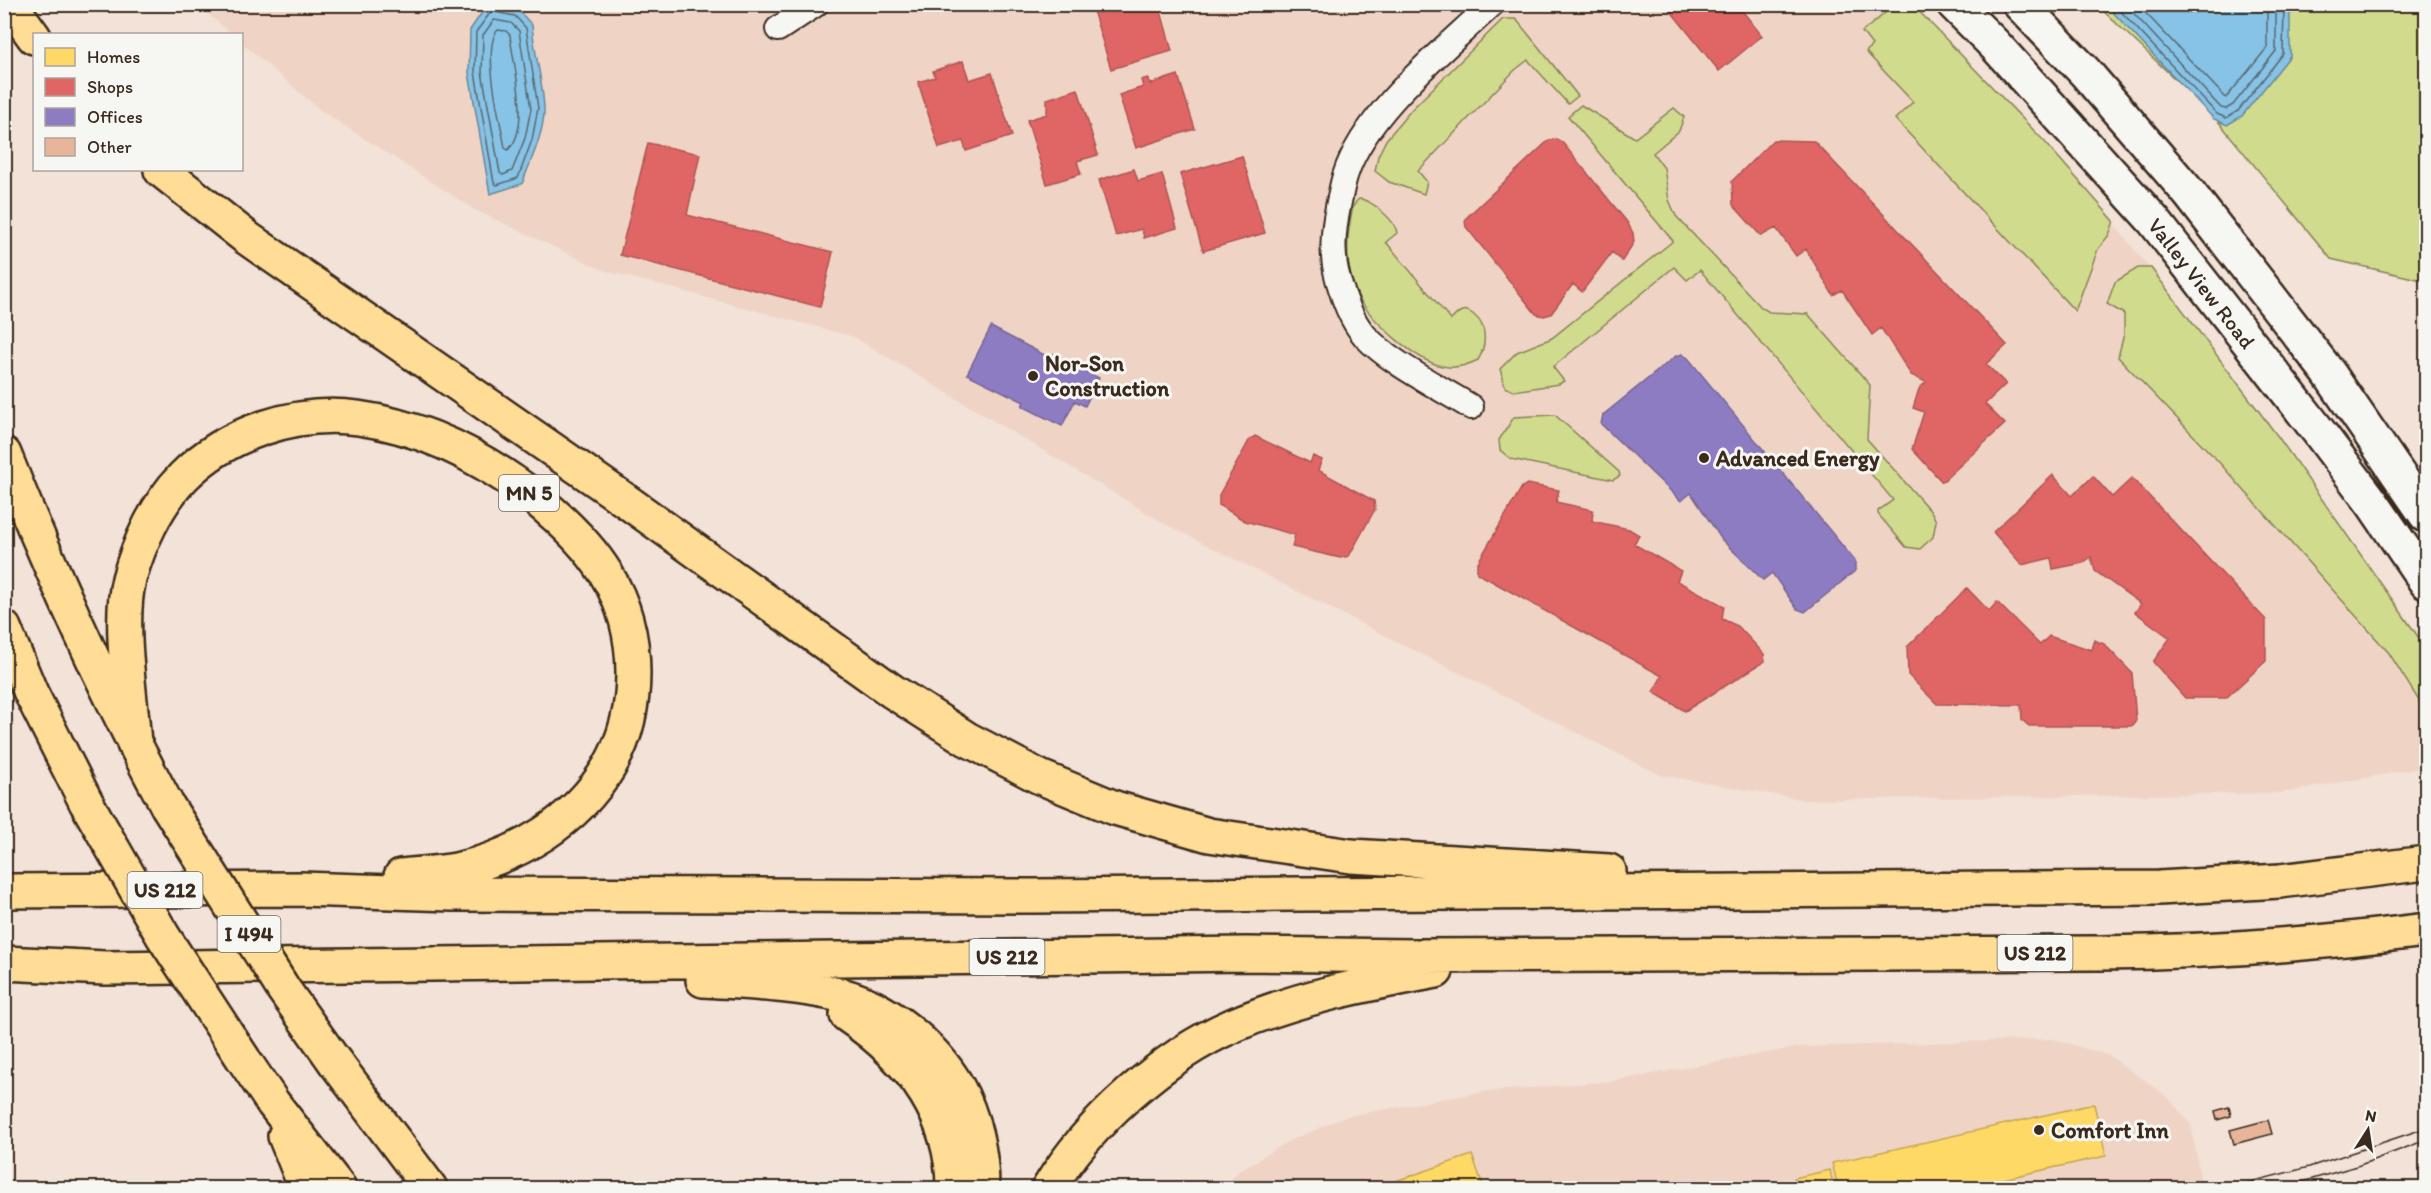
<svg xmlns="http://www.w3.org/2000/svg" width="2431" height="1193" viewBox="0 0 2431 1193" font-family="Itim,sans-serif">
	<rect width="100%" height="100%" fill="#f2e2d8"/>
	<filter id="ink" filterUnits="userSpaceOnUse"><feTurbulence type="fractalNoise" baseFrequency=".0167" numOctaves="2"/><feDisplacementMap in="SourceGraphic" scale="12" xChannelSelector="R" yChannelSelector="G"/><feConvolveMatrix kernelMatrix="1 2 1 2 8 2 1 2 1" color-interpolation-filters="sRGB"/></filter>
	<g filter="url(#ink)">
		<!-- built -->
		<path fill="#efd4c6" d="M197 5H1913L2044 141 2113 223 2205 337 2426 644V767L2281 793 1806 800 1660 775 1167 525 854 337 603 270 475 210 320 110 242 43V34H232Z
			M2053 1039 2110 1056 2168 1097 2191 1125 2202 1188H1223L1240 1170 1289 1141 1347 1116 1482 1092 1613 1081 1800 1047Z"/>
		<!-- green -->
		<path fill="#d1db8e" stroke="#868256" stroke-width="1.5" d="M1895 5H1913L2044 141 2114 221 2109 235 2098 249 2075 311 1895 119 1913 102 1866 52 1872 45 1862 32Z
			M2097 5H2426V281L2331 259 2213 115Z
			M1503 19H1516L1578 96 1568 104 1528 60 1515 70 1418 171 1427 182 1424 194 1389 182 1375 171 1378 156 1386 140 1412 109Z
			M1581 105 1635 138 1674 108 1684 117 1679 131 1653 153 1664 168 1669 200 1676 216 1761 307 1769 312 1808 314 1870 385 1867 439 1932 513 1936 521 1933 537 1920 549 1906 547 1878 514V511L1893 500 1700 270 1687 280 1674 267 1553 367 1564 381 1559 384 1513 391 1505 387 1500 369 1517 352 1552 338 1673 241 1568 116Z
			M1359 199C1371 199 1396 221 1397 233L1386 242 1451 320C1453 318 1458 312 1462 311 1466 309 1472 313 1475 316 1488 327 1486 347 1478 360 1466 366 1454 369 1442 366 1416 361 1370 320 1358 296 1347 275 1346 252 1349 228 1351 218 1351 205 1359 199Z
			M2138 268H2151L2279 438 2426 648V712L2389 653 2217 460 2118 357 2124 334V314L2107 304 2115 282Z
			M1555 415 1619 472 1620 476 1613 480 1511 459 1500 450 1499 440 1514 417Z"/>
		<!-- water -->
		<path fill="#87c3e6" stroke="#698696" stroke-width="1.5" d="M487 5 518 10 532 25C534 52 543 82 544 108 545 131 530 162 522 184L490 194 469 73 470 30Z
			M2106 5H2290V56L2242 116 2227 125 2214 119Z"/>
		<!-- homes -->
		<path fill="#ffd966" stroke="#c4a450" stroke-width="1.5" d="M2094 1104 2106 1156 1963 1188H1797L1794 1178 1830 1170 1833 1184 1837 1183 1832 1163Z
			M1472 1155 1484 1188H1375Z"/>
		<!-- shops -->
		<path fill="#e06666" stroke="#ae5450" stroke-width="1.5" d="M1091 4H1159L1172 51 1111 69Z
			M1665 4H1737L1762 36 1719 71Z
			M963 61 969 80 992 73 1012 136 966 151 963 141 939 148 918 82 935 77 933 71Z
			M1178 75 1195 129 1136 148 1119 95 1143 87 1141 80 1148 78 1150 84Z
			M1078 89 1098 155 1077 161 1081 174 1047 184 1027 120 1047 114V99Z
			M1556 139 1562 142 1627 222 1633 233 1634 242 1622 261 1612 252 1582 292 1573 284 1551 314 1544 316 1536 314 1466 227 1465 221 1468 216 1549 140Z
			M1773 140 1814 141 2007 345 1986 364 2006 384 1985 404 2005 424 1942 482 1912 449 1924 412 1913 408 1919 389 1926 382 1911 375 1881 328 1872 335 1842 290 1833 295 1806 249 1796 256 1776 228 1761 236 1733 205 1732 181Z
			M648 143 700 154 687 215 833 252 820 307 620 255Z
			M1242 156 1265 233 1203 251 1180 174Z
			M1134 169 1138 181 1162 174 1177 228 1144 238 1142 229 1116 236 1099 180Z
			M1255 436 1310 463 1313 456 1322 460 1318 470 1374 501 1375 509 1349 556 1340 558 1292 547 1295 535 1245 521 1219 505V495L1250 439Z
			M2053 475 2072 496 2093 476 2112 497 2132 478 2266 620V661L2226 698H2185L2153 662 2170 638 2135 612 2141 604 2095 571 2091 557 2083 563 2053 569 2051 558 2022 565 1993 532Z
			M1527 484 1559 490 1556 502 1593 510 1592 521 1629 529 1639 535 1634 544 1681 571 1677 581 1724 606 1722 619 1738 626 1764 654 1765 661 1685 711 1653 692 1662 676 1477 573V564L1522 487Z
			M1967 588 1989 611 1997 602 2040 645 2049 636 2092 650 2094 640 2104 644 2132 673 2136 720 2134 724 2131 726H2029L2022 720 2021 705 1937 704 1908 675 1907 647Z"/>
		<!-- offices -->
		<path fill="#8e7cc3" stroke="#756392" stroke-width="1.5" d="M991 327 1050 358 1053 354 1099 378 1085 406 1075 401 1062 426 1022 406 1024 402 967 374Z
			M1682 354 1688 358 1855 561V571L1805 612 1797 609 1772 573 1763 580 1722 540 1691 493 1681 501 1601 424 1603 415 1676 356Z"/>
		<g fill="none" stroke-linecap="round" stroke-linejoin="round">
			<!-- shore -->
			<path stroke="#59676e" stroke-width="1.5" d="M2114 4 2217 114 2226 118 2238 111 2283 54 2284 4
				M2125 4 2221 108 2226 109 2233 105 2276 51V4
				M2137 4 2226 98 2267 48V4
				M493 9 499 13 515 16 526 28 538 108 532 140 518 178 497 185 494 183 475 72 476 32Z
				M494 20 511 23 519 31 531 109 525 138 512 171 503 175 500 173 482 72 483 35Z
				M498 30 506 31 510 35C513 66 532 127 508 150L505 148C501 123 481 47 498 30Z"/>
		</g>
		<!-- building -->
		<path fill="#e8b59b" stroke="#3b2a1e" stroke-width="1.5" d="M2229 1107 2231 1116 2217 1120 2215 1111Z
			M2268 1120 2272 1134 2234 1144 2230 1130Z"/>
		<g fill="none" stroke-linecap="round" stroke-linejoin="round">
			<defs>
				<path id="street" d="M778 29 816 4
					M1471 407C1439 387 1390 363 1365 336 1351 320 1344 299 1338 279 1331 255 1333 232 1338 207 1340 197 1342 186 1345 176 1365 112 1444 50 1492 4"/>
				<path id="secondary" d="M1954 4 1995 45 2154 221 2319 432 2373 504 2426 582
					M2020 4 2085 72 2189 193 2328 372 2426 515"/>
				<path id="highway" d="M10 4 34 37
					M161 170 247 238 615 493 892 691 967 739 1040 777 1115 808 1209 835 1351 856 1609 871
					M4 454C52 574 105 691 167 805
					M4 628 31 693 86 802
					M134 744C131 698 118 622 129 579 139 543 157 504 183 477 227 432 297 410 358 418 423 427 484 458 535 498 594 546 633 594 633 673 633 706 626 738 609 767 576 822 518 856 456 870 438 873 419 874 401 876
					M4 891 301 889 452 894 1033 896 2159 888 2280 881 2426 863
					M4 963 105 968 1247 954 1416 956 2100 953C2211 952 2316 944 2426 930
					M703 980C749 983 795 984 840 995 886 1006 934 1046 957 1086 974 1116 982 1155 982 1188
					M847 1015C907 1056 953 1112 953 1188
					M244 1060 273 1103 339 1188
					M335 1062 430 1188
					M285 1136 306 1188
					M1049 1188C1088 1123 1164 1055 1234 1025 1299 997 1367 984 1436 971"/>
			</defs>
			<!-- street casing -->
			<use href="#street" stroke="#3b2a1e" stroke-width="28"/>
			<!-- secondary casing -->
			<use href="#secondary" stroke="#3b2a1e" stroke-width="38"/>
			<!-- highway casing -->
			<use href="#highway" stroke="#3b2a1e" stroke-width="38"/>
			<!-- street -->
			<use href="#street" stroke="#f6f6f2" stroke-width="24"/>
			<!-- secondary -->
			<use href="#secondary" stroke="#f6f6f2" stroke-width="33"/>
			<!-- highway -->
			<use href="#highway" stroke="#ffdd96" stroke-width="33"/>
			<!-- tram -->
			<path stroke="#3b2a1e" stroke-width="1.5" d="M2227 1188 2309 1167 2426 1128
				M2282 1188 2360 1165 2426 1140"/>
			<defs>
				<path id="highway-bridge" d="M86 802 163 936 244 1060
					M167 805 284 990 335 1062"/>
			</defs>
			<!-- highway-bridge casing -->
			<use href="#highway-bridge" stroke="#3b2a1e" stroke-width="38" stroke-linecap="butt"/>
			<!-- highway-bridge -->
			<use href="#highway-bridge" stroke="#ffdd96" stroke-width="33"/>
		</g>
	</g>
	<!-- markers -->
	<g fill="#3b2a1e" stroke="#f6f6f2" stroke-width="2">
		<circle cx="1033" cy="376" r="6"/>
		<circle cx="1704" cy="458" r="6"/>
		<circle cx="2039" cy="1130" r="6"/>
	</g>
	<g text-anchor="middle" stroke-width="6" stroke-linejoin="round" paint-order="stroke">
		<!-- shield labels -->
		<g fill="#f6f6f2" stroke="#73675e" stroke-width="1.5">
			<rect x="499" y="475" width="60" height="36" rx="4.5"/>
			<rect x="127.5" y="872" width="75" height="36" rx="4.5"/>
			<rect x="217.5" y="916" width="63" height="36" rx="4.5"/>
			<rect x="1997.5" y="935" width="75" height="36" rx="4.5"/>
			<rect x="969.5" y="939" width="75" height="36" rx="4.5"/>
		</g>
		<g font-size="21" font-weight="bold" fill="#3b2a1e">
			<text x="529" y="500">MN 5</text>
			<text x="165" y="897">US 212</text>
			<text x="249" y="941">I 494</text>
			<text x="2035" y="960">US 212</text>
			<text x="1007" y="964">US 212</text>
		</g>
		<!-- street labels -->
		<g font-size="22" fill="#3b2a1e" stroke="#f6f6f2">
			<text transform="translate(2202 283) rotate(52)" y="8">Valley View Road</text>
		</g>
		<!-- poi labels -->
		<g font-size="22" font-weight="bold" fill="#3b2a1e" stroke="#f6f6f2" text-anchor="start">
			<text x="1045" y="371">Nor-Son<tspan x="1045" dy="25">Construction</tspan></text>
			<text x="1716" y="466">Advanced Energy</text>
			<text x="2051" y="1138">Comfort Inn</text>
		</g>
	</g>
	<!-- margin -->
	<rect width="2431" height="1193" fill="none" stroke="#f6f6f2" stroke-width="24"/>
	<rect x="12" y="12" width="2407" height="1169" fill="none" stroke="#3b2a1e" stroke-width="2" filter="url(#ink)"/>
	<!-- legend -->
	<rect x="33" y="33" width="210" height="138" fill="#f6f6f2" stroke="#aba49d" stroke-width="1.5"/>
	<rect x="45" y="48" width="30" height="18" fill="#ffd966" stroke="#aba49d" stroke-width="1.5"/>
	<text x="87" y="63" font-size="18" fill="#3b2a1e">Homes</text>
	<rect x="45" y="78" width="30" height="18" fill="#e06666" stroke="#aba49d" stroke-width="1.5"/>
	<text x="87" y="93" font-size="18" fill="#3b2a1e">Shops</text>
	<rect x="45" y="108" width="30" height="18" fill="#8e7cc3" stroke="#aba49d" stroke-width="1.5"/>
	<text x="87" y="123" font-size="18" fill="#3b2a1e">Offices</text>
	<rect x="45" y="138" width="30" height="18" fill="#e8b59b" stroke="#aba49d" stroke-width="1.5"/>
	<text x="87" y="153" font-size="18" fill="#3b2a1e">Other</text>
	<!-- north arrow -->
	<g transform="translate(2368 1130) rotate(12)" stroke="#f6f6f2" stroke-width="4.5" paint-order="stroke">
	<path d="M0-4.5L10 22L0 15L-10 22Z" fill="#3b2a1e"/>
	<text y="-9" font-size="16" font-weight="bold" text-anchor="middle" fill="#3b2a1e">N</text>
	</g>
</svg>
